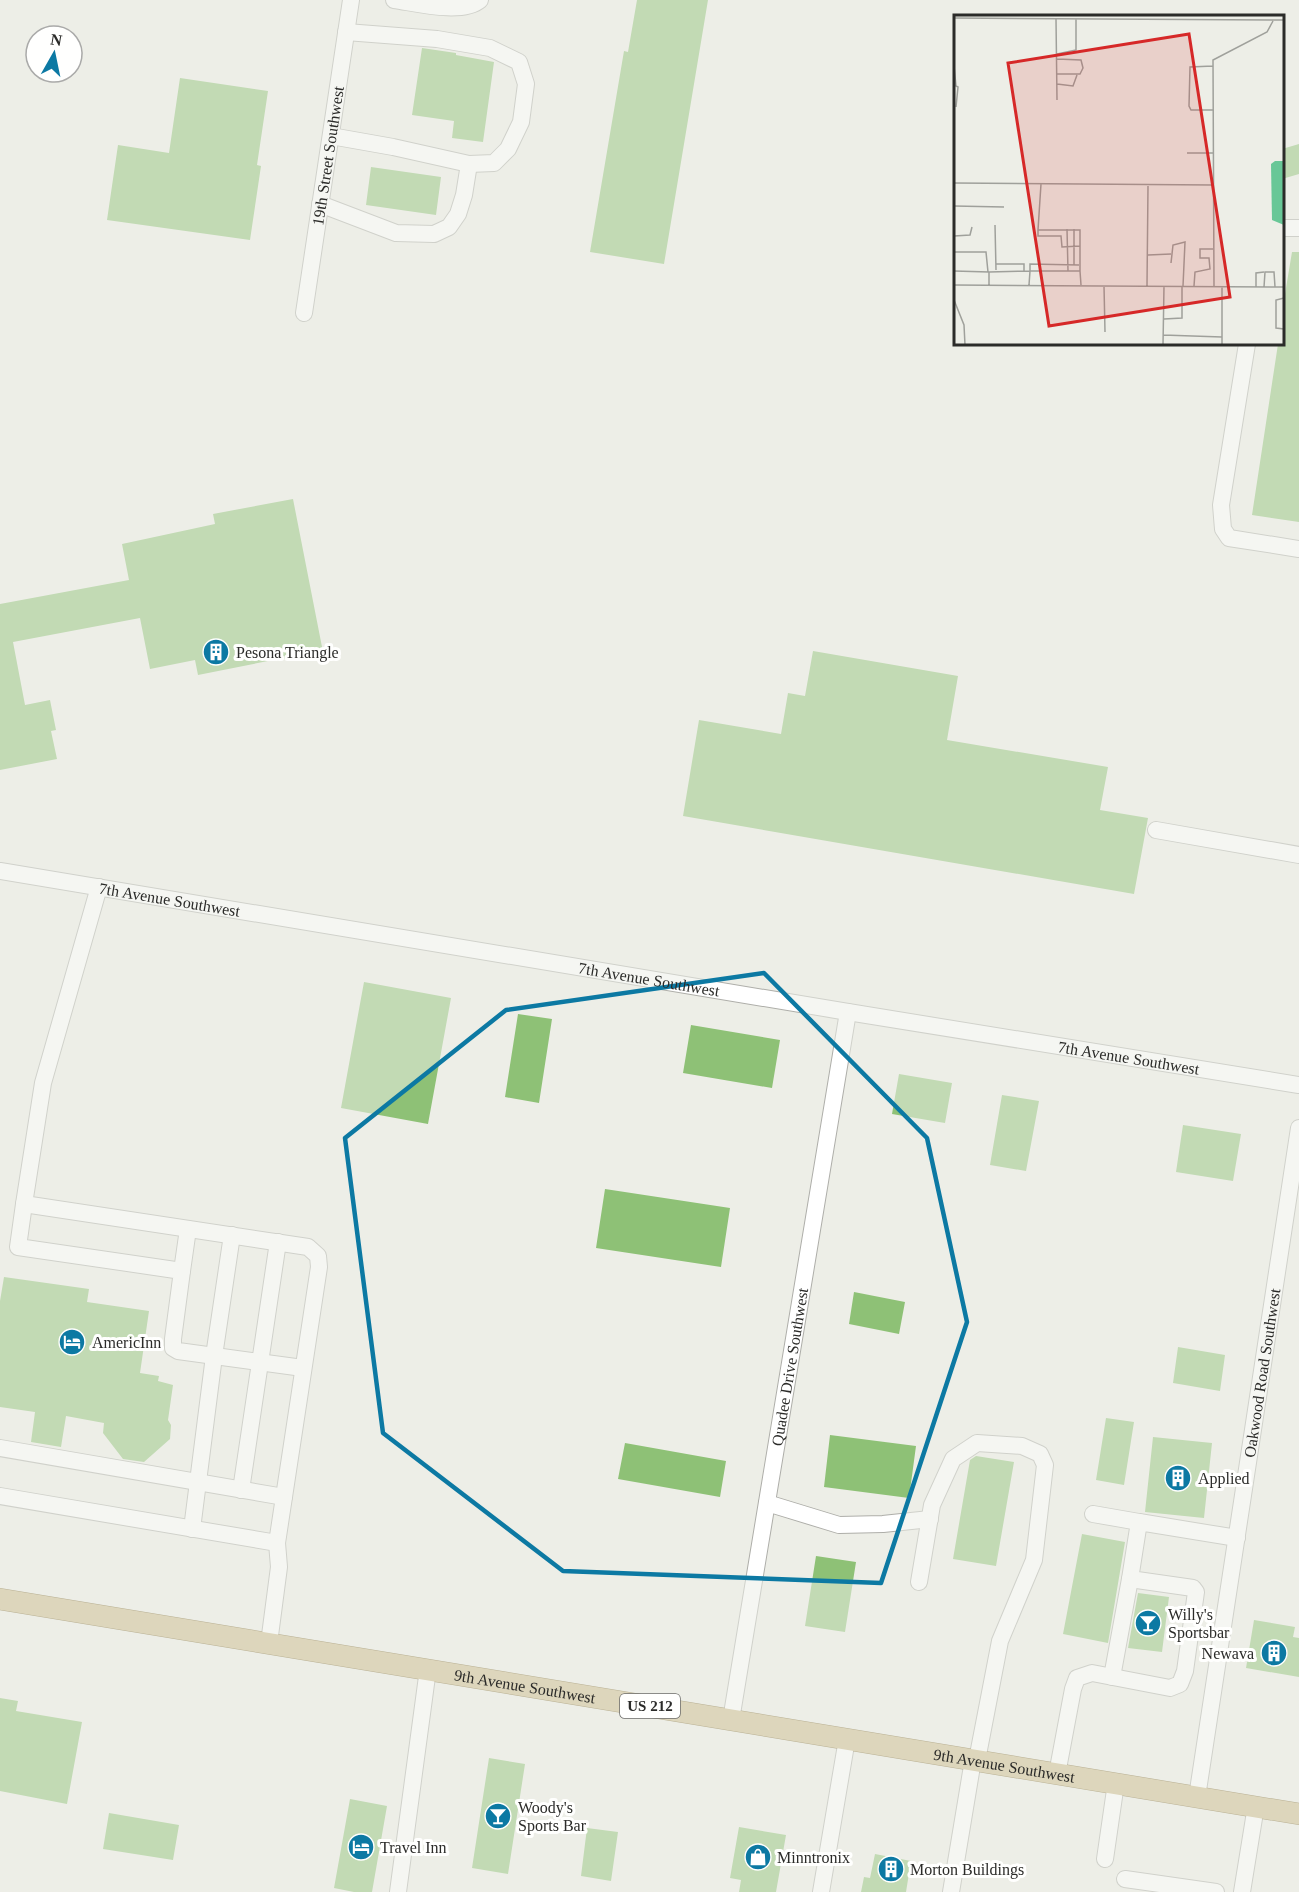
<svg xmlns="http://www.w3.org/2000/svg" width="1299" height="1892" viewBox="0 0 1299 1892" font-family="'Times New Roman',serif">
	<rect width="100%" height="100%" fill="#edeee7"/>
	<!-- building -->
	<path fill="#8ec176" d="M637 0H708L664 264 590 252 624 51 628 52Z
		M422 48 456 53V55L494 62 483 142 452 138 454 121 412 115Z
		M180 78 268 91 257 165 261 166 250 240 107 220 118 145 169 153Z
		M1299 144V174L1282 179V149Z
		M371 167 441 177 436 215 366 205Z
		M1292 252H1299V522L1252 515 1278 344H1282V312Z
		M293 499 323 652 283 659V658L198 675 195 660 150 669 140 618 13 642 25 705 50 700 56 730 51 731 57 759 0 770V604L129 580 122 544 215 524 213 514Z
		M813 651 958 676 947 740 1108 767 1100 810 1148 818 1134 894 683 816 699 720 781 734 788 693 805 696Z
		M364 982 451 998 428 1124 341 1108Z
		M518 1014 552 1019 539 1103 505 1097Z
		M691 1025 780 1040 772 1088 683 1073Z
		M899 1074 952 1083 945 1123 892 1114Z
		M1002 1095 1039 1101 1026 1171 990 1165Z
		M1183 1125 1241 1134 1233 1181 1176 1172Z
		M605 1189 730 1208 721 1267 596 1248Z
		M4 1277 89 1289 87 1302 149 1311 140 1373 159 1376 158 1381 173 1385 168 1420 171 1425 170 1439 144 1462 123 1459 103 1433 104 1423 66 1416 61 1447 31 1442 35 1412 0 1407V1301Z
		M854 1292 905 1302 899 1334 849 1324Z
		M1178 1347 1225 1355 1220 1391 1173 1383Z
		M1106 1418 1134 1422 1124 1485 1096 1480Z
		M830 1435 916 1446 909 1498 824 1487Z
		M1153 1437 1212 1443 1204 1518 1145 1512Z
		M625 1443 726 1461 720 1497 618 1479Z
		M976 1456 1014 1462 996 1566 953 1559 970 1460Z
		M1082 1534 1125 1542 1108 1643 1063 1634Z
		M816 1556 856 1562 845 1632 805 1626Z
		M1138 1593 1169 1597 1162 1652 1128 1648Z
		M1254 1620 1295 1627 1293 1637 1299 1638V1677L1246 1668Z
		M0 1698 18 1701 16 1711 82 1722 67 1804 0 1791Z
		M489 1758 525 1764 508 1874 472 1868Z
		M350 1799 387 1806 372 1892H354L334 1888Z
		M109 1813 179 1825 173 1860 103 1849Z
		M739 1827 786 1835 776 1892H739L741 1880 730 1878Z
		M587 1828 618 1832 611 1881 581 1876Z
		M875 1854 911 1861 906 1892H861L864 1877 870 1878Z"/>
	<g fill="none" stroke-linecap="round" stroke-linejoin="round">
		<defs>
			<g id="minor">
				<path d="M394 0C416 3 462 15 480 0"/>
				<path d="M331 136 393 147 469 164 494 163 508 149 521 122 526 84 519 62 490 48 437 39 346 32"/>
				<path d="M320 204 396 233 434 234 449 227 458 214 464 195 469 164"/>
				<path d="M1282 228H1299"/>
				<path id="s1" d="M304 313 351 0"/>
				<path d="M1247 344 1221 505 1223 529 1229 538 1299 549"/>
				<path d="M1156 830 1299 855"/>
				<path id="s2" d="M0 871 848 1012 1299 1085"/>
				<path d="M99 887 43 1083 24 1204 308 1247 318 1256 319 1267 277 1543"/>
				<path d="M24 1204 18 1247 182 1271 173 1339V1348L178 1351 303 1368"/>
				<path d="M182 1271 188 1229"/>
				<path d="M0 1448 284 1497"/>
				<path d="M241 1490 278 1242"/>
				<path d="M0 1496 277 1543 279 1567 269 1643"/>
				<path d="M767 1503 839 1525 883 1524 930 1519"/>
				<path d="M1093 1514 1139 1522"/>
				<path d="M192 1529 214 1356 232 1235"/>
				<path d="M919 1582 932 1505 953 1459 977 1443 1022 1446 1040 1454 1045 1465 1034 1560 1000 1641 977 1760"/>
				<path d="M1112 1677 1130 1579"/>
				<path id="s3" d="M731 1720 848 1012"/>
				<path d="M1057 1774 1073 1689 1077 1678 1092 1673 1170 1688 1180 1684 1185 1671 1196 1592 1193 1588 1130 1579 1139 1522 1237 1538"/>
				<path id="s4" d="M1197 1797 1299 1128"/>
				<path d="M1105 1859 1116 1783"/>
				<path d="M1125 1879 1216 1892"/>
				<path d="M398 1892 428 1669"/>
				<path d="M821 1892 847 1739"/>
				<path d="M951 1892 973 1760"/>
				<path d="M1242 1892 1256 1806"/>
			</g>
			<g id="major">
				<path id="s5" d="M0 1599 1299 1814"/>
			</g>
		</defs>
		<!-- minor casing -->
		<use href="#minor" stroke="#aeaea9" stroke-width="18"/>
		<!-- major casing -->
		<use href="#major" stroke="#7c6732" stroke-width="22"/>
		<!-- minor -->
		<use href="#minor" stroke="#fff" stroke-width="16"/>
		<!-- major -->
		<use href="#major" stroke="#cab887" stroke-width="21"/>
	</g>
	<!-- marked area -->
	<path d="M0 0H1299V1892H0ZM764 973 927 1138 967 1322 881 1583 563 1571 383 1433 345 1138 506 1010Z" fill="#edeee7" fill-opacity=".55" fill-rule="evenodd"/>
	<path fill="none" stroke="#0c79a3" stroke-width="4.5" stroke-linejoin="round" d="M764 973 927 1138 967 1322 881 1583 563 1571 383 1433 345 1138 506 1010Z"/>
	<!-- icons -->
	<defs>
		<symbol id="building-disc" viewBox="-11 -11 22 22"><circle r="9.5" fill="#0c79a3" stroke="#fffffe"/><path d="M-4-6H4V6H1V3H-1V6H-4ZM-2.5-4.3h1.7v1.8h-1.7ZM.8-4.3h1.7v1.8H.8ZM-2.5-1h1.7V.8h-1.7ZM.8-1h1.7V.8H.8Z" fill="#fff"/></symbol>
		<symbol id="hotel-disc" viewBox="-11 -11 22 22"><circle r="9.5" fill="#0c79a3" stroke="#fffffe"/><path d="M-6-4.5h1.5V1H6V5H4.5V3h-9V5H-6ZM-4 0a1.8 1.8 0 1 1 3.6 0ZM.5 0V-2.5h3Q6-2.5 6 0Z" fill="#fff"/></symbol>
		<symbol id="bar-disc" viewBox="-11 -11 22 22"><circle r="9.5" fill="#0c79a3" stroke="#fffffe"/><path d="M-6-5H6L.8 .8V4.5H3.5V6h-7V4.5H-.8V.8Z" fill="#fff"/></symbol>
		<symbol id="shop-disc" viewBox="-11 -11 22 22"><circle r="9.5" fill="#0c79a3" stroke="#fffffe"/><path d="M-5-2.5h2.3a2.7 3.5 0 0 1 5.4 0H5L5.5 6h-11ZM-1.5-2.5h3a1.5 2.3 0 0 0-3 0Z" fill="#fff"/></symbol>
	</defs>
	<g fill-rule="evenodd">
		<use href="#building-disc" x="201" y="637" width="30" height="30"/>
		<use href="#hotel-disc" x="57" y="1327" width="30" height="30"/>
		<use href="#building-disc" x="1163" y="1463" width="30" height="30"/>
		<use href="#bar-disc" x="1133" y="1608" width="30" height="30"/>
		<use href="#building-disc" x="1259" y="1638" width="30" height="30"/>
		<use href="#bar-disc" x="483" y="1801" width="30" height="30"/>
		<use href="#hotel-disc" x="346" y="1832" width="30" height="30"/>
		<use href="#shop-disc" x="743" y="1842" width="30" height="30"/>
		<use href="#building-disc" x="876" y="1854" width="30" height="30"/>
	</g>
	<g text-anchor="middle" stroke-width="6" stroke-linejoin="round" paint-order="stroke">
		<!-- shield labels -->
		<rect fill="#fffffe" stroke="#6b6b69" stroke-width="1.5" x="620" y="1694" width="60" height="24" rx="4.5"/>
		<g font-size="15" font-weight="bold" fill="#2b2b29">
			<text x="650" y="1711">US 212</text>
		</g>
		<!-- street labels -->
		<g font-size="16" fill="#2b2b29" stroke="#fffffe">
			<text dy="6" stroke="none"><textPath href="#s1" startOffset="159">19th Street Southwest</textPath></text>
			<text dy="6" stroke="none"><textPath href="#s2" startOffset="172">7th Avenue Southwest</textPath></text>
			<text dy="6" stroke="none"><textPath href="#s2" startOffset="658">7th Avenue Southwest</textPath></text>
			<text dy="6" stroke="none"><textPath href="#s2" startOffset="1144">7th Avenue Southwest</textPath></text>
			<text dy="6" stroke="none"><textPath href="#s3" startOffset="358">Quadee Drive Southwest</textPath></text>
			<text dy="6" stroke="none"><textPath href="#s4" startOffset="429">Oakwood Road Southwest</textPath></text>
			<text dy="6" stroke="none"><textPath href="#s5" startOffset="532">9th Avenue Southwest</textPath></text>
			<text dy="6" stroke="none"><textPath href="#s5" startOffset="1018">9th Avenue Southwest</textPath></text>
		</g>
		<!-- poi labels -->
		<g font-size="16" fill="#2b2b29" stroke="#fffffe" text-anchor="start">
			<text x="236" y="658">Pesona Triangle</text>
			<text x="92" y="1348">AmericInn</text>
			<text x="1198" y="1484">Applied</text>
			<text x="1168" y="1620">Willy's<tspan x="1168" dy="18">Sportsbar</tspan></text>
			<text x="1254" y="1659" text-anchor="end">Newava</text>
			<text x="518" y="1813">Woody's<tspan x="518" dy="18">Sports Bar</tspan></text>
			<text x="380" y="1853">Travel Inn</text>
			<text x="777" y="1863">Minntronix</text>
			<text x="910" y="1875">Morton Buildings</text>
		</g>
	</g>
	<!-- overview -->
	<g transform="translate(954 15)">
		<rect width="330" height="330" fill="#edeee7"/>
		<path d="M321 146H330V210L318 205 317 149Z" fill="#68c797"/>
		<path fill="none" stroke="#9fa09b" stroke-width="1.5" d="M0 3 330 5M102 4 103 85M103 39 122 35V4M103 44 127 45 129 53 126 59H103M0 51 2 71M259 51 236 52 235 91 237 95H259M103 69 119 71 123 60M0 70 4 72 2 92M233 138H259M0 168 259 170M87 169 84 215H126V256M0 191 50 192M41 210 42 255M113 214 114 256M120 214V250M84 215V221H107L108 232 126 231M0 221 16 220 18 212M0 237H32L34 257M194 240 217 239M217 248 219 230 231 227 229 271M42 249H70V256M125 250 76 249V256H126L127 270M0 256 35 257V270M35 257 76 256 75 270M0 270 330 272M150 271 151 317M193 271 194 171M240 271 241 257 256 254 255 243H246V234H259M260 271 259 45 313 17 319 6M302 272V258L310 257M310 272 311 257H320L321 272M330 283 322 285V313L330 314M0 285 10 310 11 330M210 304 228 303V271M209 320 268 322M209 330 210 271M268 330V271"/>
		<path fill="#d62828" fill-opacity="0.15" stroke="#d62828" stroke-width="3" d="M235 19 276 282 95 311 54 48Z"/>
		<rect width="330" height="330" fill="none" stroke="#2b2b29" stroke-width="3"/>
	</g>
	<!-- north arrow -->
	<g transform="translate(54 54) rotate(9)"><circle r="28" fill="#fffffe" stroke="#aaaaa9" stroke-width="1.5"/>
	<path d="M0-4.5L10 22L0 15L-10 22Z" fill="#0c79a3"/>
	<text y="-9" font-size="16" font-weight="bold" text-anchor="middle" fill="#2b2b29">N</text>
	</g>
</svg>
